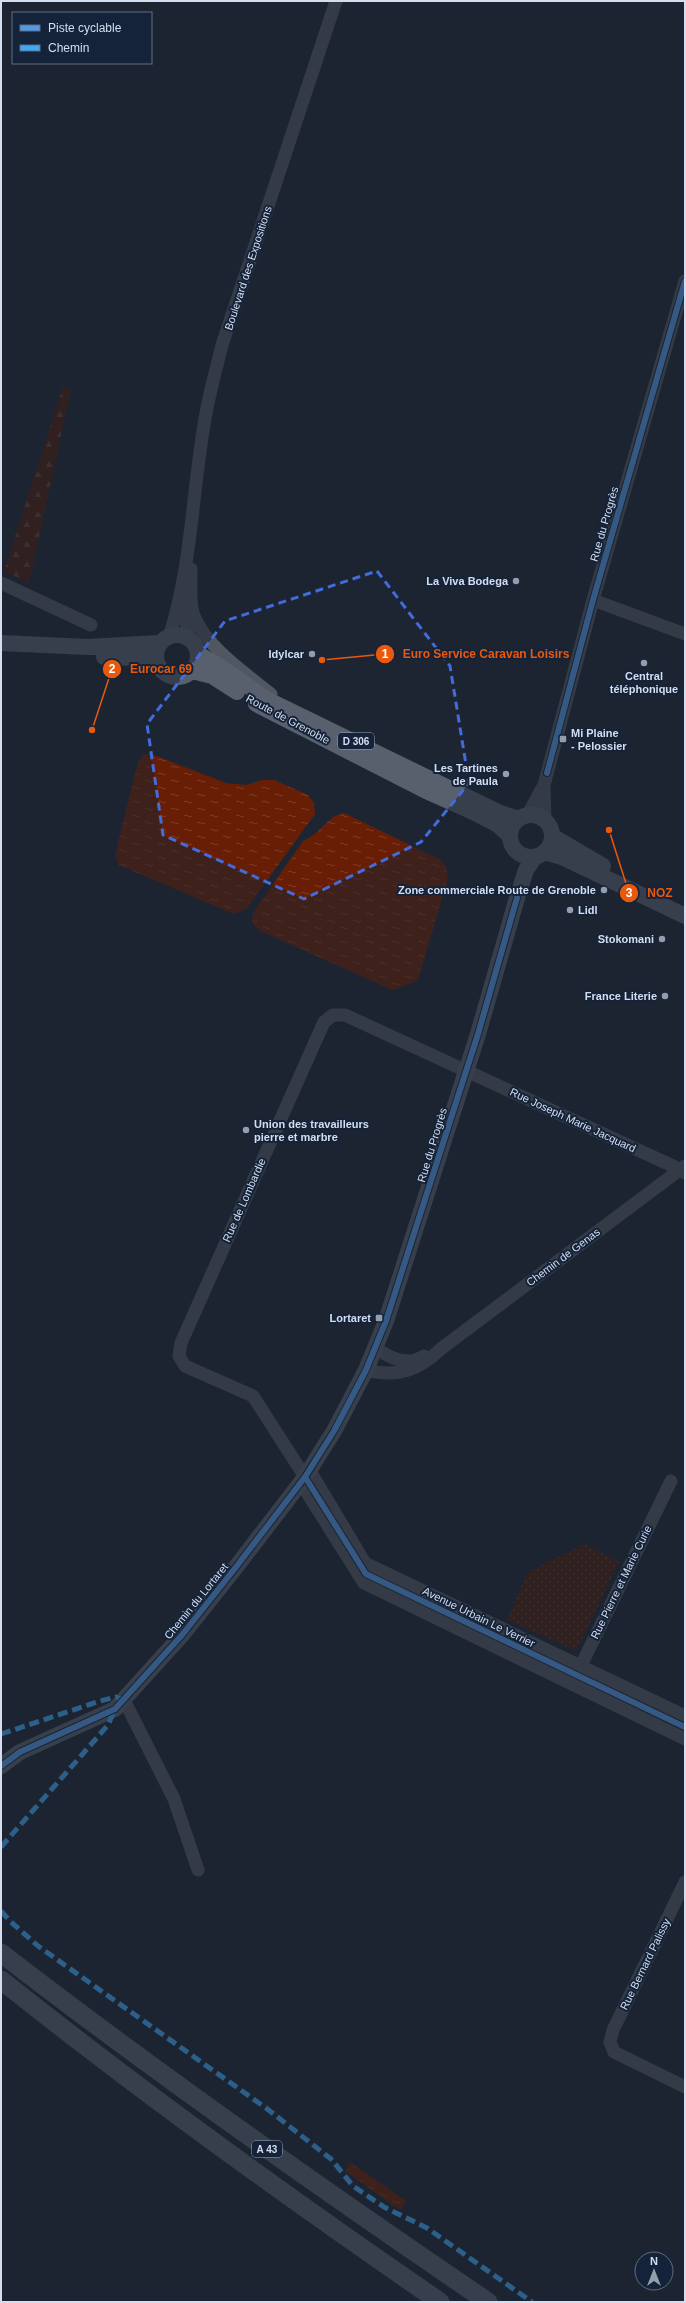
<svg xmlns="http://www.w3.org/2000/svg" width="686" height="2303" viewBox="0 0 686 2303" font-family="Helvetica,sans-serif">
	<defs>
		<pattern id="grass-dots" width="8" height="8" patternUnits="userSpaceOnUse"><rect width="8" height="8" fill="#491b0d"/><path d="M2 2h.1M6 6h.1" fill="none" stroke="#623c31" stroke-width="1.8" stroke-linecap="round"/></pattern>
		<pattern id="forest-firs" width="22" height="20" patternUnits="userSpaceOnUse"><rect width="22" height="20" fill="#491b0d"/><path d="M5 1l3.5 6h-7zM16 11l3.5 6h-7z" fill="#623c31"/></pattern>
		<pattern id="water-ripples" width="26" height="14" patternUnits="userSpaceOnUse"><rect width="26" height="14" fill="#681e04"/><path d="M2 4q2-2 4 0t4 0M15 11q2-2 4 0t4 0" fill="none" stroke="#7d3e29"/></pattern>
	</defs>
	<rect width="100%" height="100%" fill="#1d2532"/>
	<!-- grass -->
	<path fill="url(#grass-dots)" d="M584 1544 619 1562 576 1651 507 1619 528 1572Z"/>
	<!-- forest -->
	<path fill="url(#forest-firs)" d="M63 387 71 390 29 583 4 571Z"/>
	<!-- water -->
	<path fill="url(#water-ripples)" d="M151 754 226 783 246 785 262 780H274L308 795 314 803 315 814 247 908 234 914 119 865 115 855 138 762 143 755Z
		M344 813 441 860 446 867 448 878 418 980 393 990 260 931 252 922 253 913 303 841C321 834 328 815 344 813Z
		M351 2163 406 2201 400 2210 345 2171Z"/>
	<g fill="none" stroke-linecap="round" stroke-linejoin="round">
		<!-- minor -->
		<path stroke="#505760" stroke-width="13" d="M191 569C191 582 190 596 192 609 200 643 245 673 271 694
			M1 583 91 625
			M593 600 685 634
			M187 601 186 622 189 639
			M169 637C192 566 192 492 205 419 209 394 216 370 222 345L336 1
			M544 787 545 821
			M527 816 544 785 593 600 685 281
			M376 1348C391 1359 407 1366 424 1356
			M366 1370C398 1378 419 1370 442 1348L685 1166
			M310 1471 365 1563 685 1716
			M305 1477 253 1396 185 1366 179 1356 181 1343 324 1022 333 1015H345L675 1167 685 1173
			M301 1483 364 1583 685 1739
			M572 1684 671 1481
			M124 1700 174 1799 198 1870
			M685 1882 613 2030 610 2042 614 2052 685 2087"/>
		<!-- major -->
		<path stroke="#58606e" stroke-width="16" d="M156 656a21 21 0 1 1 42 0a21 21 0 1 1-42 0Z
			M1 643 87 647 160 643
			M198 654 218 665 268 700 500 813 519 819
			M104 657 142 658 156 662
			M192 671 212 676 237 692
			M256 704 426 791 473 812 498 825 510 836
			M510 836a21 21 0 1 1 42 0a21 21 0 1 1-42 0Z
			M552 836 603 866
			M544 852 562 857 685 916
			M1 1766 20 1752 115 1709 182 1635 236 1567 305 1477 334 1431 366 1370 386 1321 478 1034 517 898 526 870 535 857"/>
		<!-- highway -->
		<path stroke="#576170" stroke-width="19" d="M1 1953C159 2075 323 2190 488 2302
			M1 1980C143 2093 290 2199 440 2302"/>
		<!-- quiet -->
		<path stroke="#3fa9f5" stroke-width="5" stroke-dasharray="10 5" stroke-linecap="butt" d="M1 1734 100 1701 116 1697 124 1700
			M1 1847 108 1725 115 1709
			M1 1911 10 1921 38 1946 266 2108 331 2159 353 2186 384 2207 427 2228 532 2302"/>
		<defs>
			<path id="cycleway" d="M547 773 593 600 685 281
				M305 1477 366 1574 685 1727
				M1 1766 20 1752 115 1709 182 1635 236 1567 305 1477 334 1431 366 1370 386 1321 478 1034 517 898"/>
		</defs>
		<!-- cycleway casing -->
		<use href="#cycleway" stroke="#15233a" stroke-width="8"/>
		<!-- cycleway -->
		<use href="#cycleway" stroke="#5399e6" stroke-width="6"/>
	</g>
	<!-- marked area -->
	<path d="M0 0H686V2303H0ZM377 571 450 666 469 783 421 842 304 899 163 835 147 724 225 621Z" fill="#1d2532" fill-opacity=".55" fill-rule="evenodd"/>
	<path fill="none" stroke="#426bdc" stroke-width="3" stroke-dasharray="8 5" stroke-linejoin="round" d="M377 571 450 666 469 783 421 842 304 899 163 835 147 724 225 621Z"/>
	<!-- markers -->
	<g fill="#949dac" stroke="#15233a" stroke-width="1.5">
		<circle cx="516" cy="581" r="4"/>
		<circle cx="312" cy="654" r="4"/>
		<circle cx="644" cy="663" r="4"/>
		<rect x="559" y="735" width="8" height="8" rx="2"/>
		<circle cx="506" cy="774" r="4"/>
		<circle cx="604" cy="890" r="4"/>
		<circle cx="570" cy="910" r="4"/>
		<circle cx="662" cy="939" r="4"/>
		<circle cx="665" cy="996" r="4"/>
		<circle cx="246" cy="1130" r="4"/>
		<rect x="375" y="1314" width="8" height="8" rx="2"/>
	</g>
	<g text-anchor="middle" stroke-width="4" stroke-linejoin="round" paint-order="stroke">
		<!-- shield labels -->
		<g fill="#15233a" stroke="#9ba6b8" stroke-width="1">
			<rect x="338" y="733" width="36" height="16" rx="3"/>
			<rect x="252" y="2141" width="30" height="16" rx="3"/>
		</g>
		<g font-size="10" font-weight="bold" fill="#d4deee">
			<text x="356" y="745">D 306</text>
			<text x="267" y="2153">A 43</text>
		</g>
		<!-- street labels -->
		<g font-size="11" fill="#d4deee" stroke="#15233a">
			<text transform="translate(248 268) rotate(-72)" y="4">Boulevard des Expositions</text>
			<text transform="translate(604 524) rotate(-74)" y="4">Rue du Progrès</text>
			<text transform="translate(288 719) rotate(28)" y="4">Route de Grenoble</text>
			<text transform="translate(573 1120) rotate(25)" y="4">Rue Joseph Marie Jacquard</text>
			<text transform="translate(432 1145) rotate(-73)" y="4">Rue du Progrès</text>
			<text transform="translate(244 1200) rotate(-66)" y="4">Rue de Lombardie</text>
			<text transform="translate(563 1257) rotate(-37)" y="4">Chemin de Genas</text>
			<text transform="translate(621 1582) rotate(-64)" y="4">Rue Pierre et Marie Curie</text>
			<text transform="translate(196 1601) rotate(-51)" y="4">Chemin du Lortaret</text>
			<text transform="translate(479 1617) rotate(26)" y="4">Avenue Urbain Le Verrier</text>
			<text transform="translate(645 1964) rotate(-64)" y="4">Rue Bernard Palissy</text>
		</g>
		<!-- poi labels -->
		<g font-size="11" font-weight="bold" fill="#d4deee" stroke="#15233a" text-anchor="end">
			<text x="508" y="585">La Viva Bodega</text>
			<text x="304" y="658">Idylcar</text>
			<text x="644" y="680" text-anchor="middle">Central<tspan x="644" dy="13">téléphonique</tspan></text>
			<text x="571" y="737" text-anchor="start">Mi Plaine<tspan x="571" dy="13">- Pelossier</tspan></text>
			<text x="498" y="772">Les Tartines<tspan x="498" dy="13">de Paula</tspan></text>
			<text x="596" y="894">Zone commerciale Route de Grenoble</text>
			<text x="578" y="914" text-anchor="start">Lidl</text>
			<text x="654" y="943">Stokomani</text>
			<text x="657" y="1000">France Literie</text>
			<text x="254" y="1128" text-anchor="start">Union des travailleurs<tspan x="254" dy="13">pierre et marbre</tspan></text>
			<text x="371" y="1322">Lortaret</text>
		</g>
	</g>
	<!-- callouts -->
	<path fill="none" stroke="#e8590c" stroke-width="1.5" d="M322 660L385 654M92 730L112 669M609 830L629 893"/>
	<g fill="#e8590c" stroke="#15233a" stroke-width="1.5">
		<circle cx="322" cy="660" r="4"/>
		<circle cx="92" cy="730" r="4"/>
		<circle cx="609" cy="830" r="4"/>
		<circle cx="385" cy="654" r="10"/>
		<circle cx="112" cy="669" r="10"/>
		<circle cx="629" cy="893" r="10"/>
	</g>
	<g font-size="12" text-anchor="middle" font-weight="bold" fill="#fff">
		<text x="385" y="658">1</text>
		<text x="112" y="673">2</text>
		<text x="629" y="897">3</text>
	</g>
	<g font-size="12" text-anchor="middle" font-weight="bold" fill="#e8590c" stroke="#15233a" stroke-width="4" stroke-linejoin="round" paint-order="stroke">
		<text x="486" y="658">Euro Service Caravan Loisirs</text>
		<text x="161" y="673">Eurocar 69</text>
		<text x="660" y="897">NOZ</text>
	</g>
	<!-- border -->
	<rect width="686" height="2303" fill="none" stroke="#d4deee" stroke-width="4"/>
	<!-- legend -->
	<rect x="12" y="12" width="140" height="52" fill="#15233a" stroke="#616e82"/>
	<rect x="20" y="25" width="20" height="6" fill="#5399e6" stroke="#616e82"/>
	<text x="48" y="32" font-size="12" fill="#d4deee">Piste cyclable</text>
	<rect x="20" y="45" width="20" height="6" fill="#3fa9f5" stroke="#616e82"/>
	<text x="48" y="52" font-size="12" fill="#d4deee">Chemin</text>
	<!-- north arrow -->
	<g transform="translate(654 2271)"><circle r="19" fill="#15233a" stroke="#616e82"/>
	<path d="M0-3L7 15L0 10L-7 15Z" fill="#949dac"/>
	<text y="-6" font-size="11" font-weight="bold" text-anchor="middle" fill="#d4deee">N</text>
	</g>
</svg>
